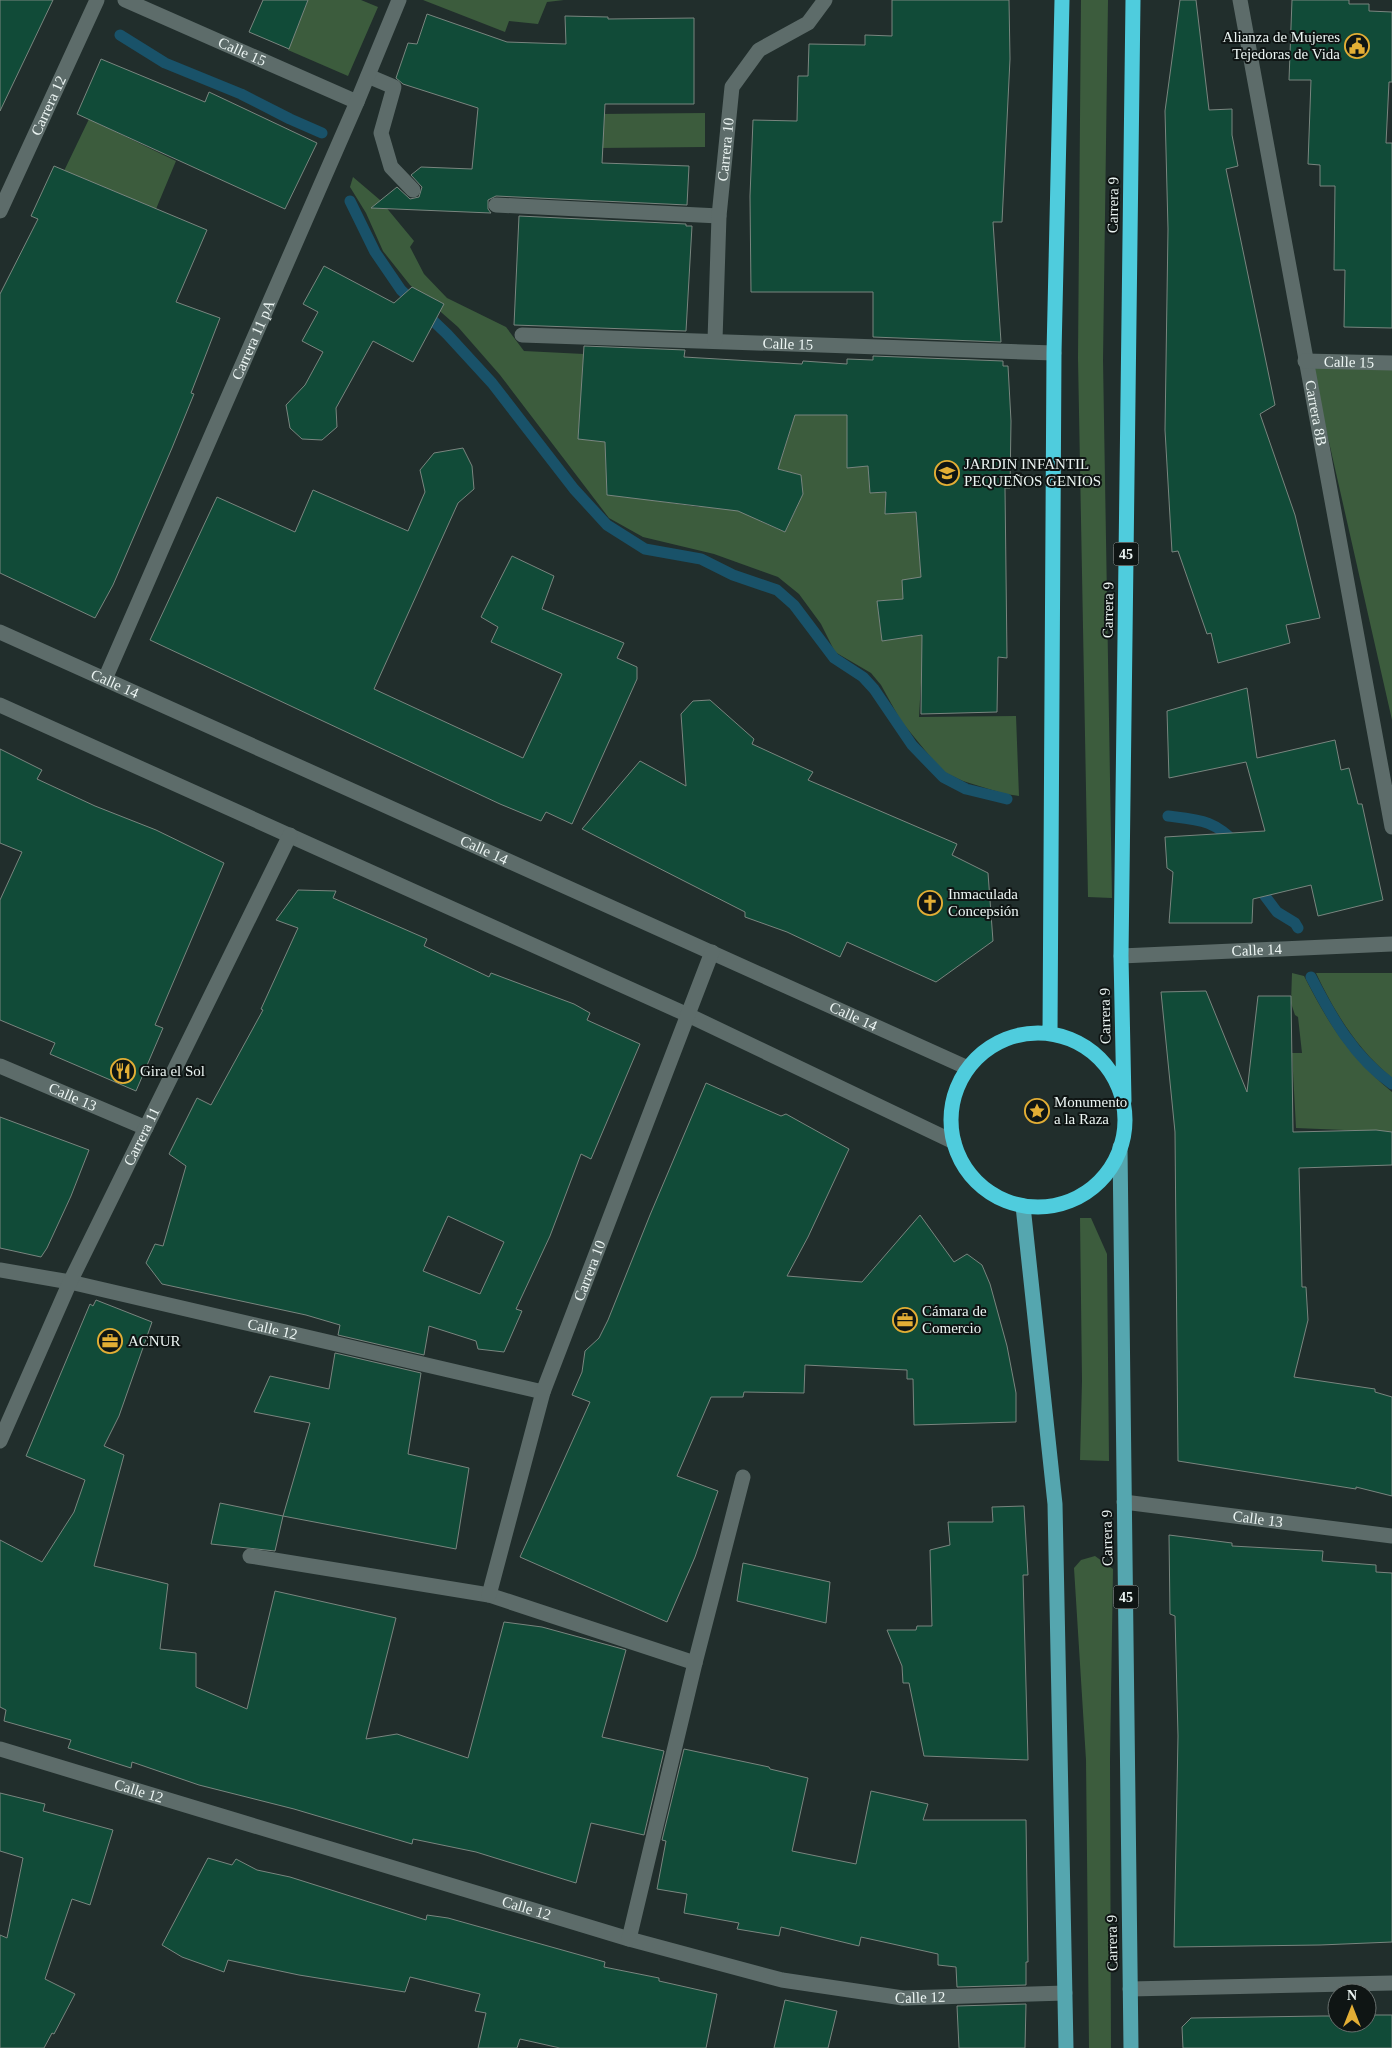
<svg xmlns="http://www.w3.org/2000/svg" width="1392" height="2048" viewBox="0 0 1392 2048" font-family="'Times New Roman',serif">
	<rect width="100%" height="100%" fill="#212e2c"/>
	<!-- green -->
	<path fill="#3c5c3d" d="M308 0H361L378 7 348 76 288 50Z
		M423 0H564L547 2 538 24 509 21 505 32Z
		M1081 0H1108L1103 360 1112 898 1088 897 1078 358Z
		M705 113V147L599 148V114Z
		M89 119 176 161 156 209 64 171Z
		M353 177 380 200 414 241 410 247 424 274 447 298 506 327 524 351 584 354 578 438 605 442 629 497 699 507 705 496 763 505 760 521 785 532 803 494 801 475 778 469 795 415 847 413 868 466 870 493 886 492 885 514 928 511 933 546 919 548 921 577 903 599 877 601 882 641 938 632 922 665 919 717 1016 716 1019 796 1005 794 963 781 942 771 901 721 881 685 871 673 835 652 821 624 799 594 778 577 714 554 643 537 609 518 500 375 458 327 410 285 383 251 366 213 350 187Z
		M1312 367 1392 370V720Z
		M1292 973 1304 976C1329 1025 1349 1056 1392 1092V1132L1296 1128 1292 1053H1302L1298 1017 1295 1015 1291 1003Z
		M1316 973H1392V1078C1357 1049 1335 1013 1316 973Z
		M1080 1218H1091L1107 1254 1109 1461 1080 1460 1082 1381Z
		M1095 1556 1113 1569 1110 1760 1111 2048H1089L1086 1760 1074 1568 1081 1560Z"/>
	<g fill="none" stroke-linecap="round" stroke-linejoin="round">
		<!-- stream -->
		<path stroke="#195269" stroke-width="11" d="M120 35 165 63 241 94 290 119 322 133
			M350 201 375 252 401 290 447 334 492 383 574 489 607 525 645 549 701 559 733 575 777 590 794 605 834 658 863 677 874 689 912 745 943 777 966 789 1007 799
			M1168 816C1201 820 1214 820 1238 845
			M1256 884 1277 912 1295 923 1298 928
			M1311 977C1332 1018 1354 1057 1392 1084"/>
	</g>
	<!-- building -->
	<path fill="#114b38" stroke="#79857f" fill-rule="evenodd" d="M0 0H53L0 111Z
		M263 0H308L289 49 249 32Z
		M892 0H1009L1010 59 1002 222H993L1001 342 873 337V292H751L750 196 753 120 797 121 798 76H808L809 44 865 45V35L892 36Z
		M1180 0H1196L1209 110 1232 109V135L1238 166 1226 169 1275 405 1260 414 1295 515 1320 618 1286 625 1290 643 1218 663 1211 633 1207 634 1178 551 1172 552 1165 430 1168 229 1165 111Z
		M1292 0H1349V4H1369V11L1392 12V82H1389L1386 143H1392V328L1344 327 1345 270H1334L1335 186H1320V165L1308 164 1311 80H1289Z
		M427 14 507 42 566 44 565 16 608 17V19L694 18V104H605L602 163 689 166 687 205 496 196 488 200V209L491 213 371 208 397 187 410 199 419 197 422 187 411 175 421 167 472 169 478 108 403 84 396 78 408 43 417 44Z
		M101 59 205 102 209 92 317 143 285 209 77 114Z
		M54 166 207 230 176 302 220 318 191 393 194 394 172 448 113 585 95 618 0 573V294L38 219 31 216Z
		M519 216 686 224V226H692L686 331 514 325Z
		M324 266 394 303 412 287 444 304 413 362 373 341 336 408 337 427 322 440 302 439 290 428 286 405 305 385 323 352 302 341 318 312 303 304Z
		M584 346 685 350 684 357 802 364 803 361 847 364V359L873 360V356L1003 361V366H1008L1011 421 1010 488H1005L1007 658 998 657 997 712 921 714 922 635 882 641 877 601 903 599 902 580 921 577 916 512 885 514 886 492 870 493 868 466 847 468V415H795L778 469 801 475 803 494 785 532 738 511 607 495 605 442 578 439Z
		M463 448 472 466 474 489 458 503 374 689 523 758 562 674 491 642 498 627 481 617 512 556 554 576 542 609 624 643 617 658 637 667V679L572 824 546 812 541 821 500 804 150 640 217 497 295 532 313 490 408 531 425 492 420 470 434 453Z
		M1247 688 1257 758 1335 740 1341 770 1349 768 1358 804H1362L1383 900 1318 916 1311 885 1253 899 1252 923H1169L1173 872 1167 868 1165 837 1265 831 1246 762 1169 778 1167 711Z
		M710 700 754 739 752 744 813 772 808 780 957 844 952 855 988 873 993 941 936 982 847 942 840 957 787 932 745 917V912L582 829 640 761 686 786 681 714 693 701Z
		M0 749 42 770 37 779 95 806 156 830 224 863 155 1025 163 1028 136 1091 50 1054 55 1043 0 1020V900L22 852 0 843Z
		M298 890 336 891 333 898 427 939 424 946 489 977 491 973 574 1004 590 1013 587 1020 640 1044 591 1159 581 1154 550 1236 516 1309 522 1311 504 1352 478 1349 476 1341 429 1326 424 1355 338 1335 340 1325 306 1315 162 1284 146 1263 155 1244 163 1246 186 1166 169 1154 197 1098 211 1105 263 1010 261 1009 298 928 276 920ZM448 1216 504 1242 480 1294 423 1271Z
		M1206 991 1247 1092 1258 996H1291L1293 1132 1376 1130 1392 1132V1165L1299 1168 1302 1287H1306L1308 1320 1294 1377 1375 1389V1392L1392 1397V1496L1356 1487V1489L1178 1461 1175 1132 1161 992Z
		M706 1083 781 1116 786 1114 849 1149 808 1237 787 1276 862 1282 920 1215 954 1262 967 1254 982 1265 990 1284 1007 1346 1016 1393V1422L914 1425 913 1379H907V1370L805 1365 804 1393 744 1392 743 1397H711L677 1476 718 1491 695 1557 667 1622 520 1557 590 1402 572 1395 582 1372 585 1351 599 1338 608 1320 650 1215Z
		M0 1117 89 1150 71 1196 47 1248 41 1257 0 1248Z
		M96 1300 152 1322 119 1416 104 1446 124 1455 94 1566 168 1584 160 1649 196 1653V1687L247 1709 275 1591 396 1618 366 1739 397 1734 468 1758 504 1622 542 1627 619 1648 626 1650 602 1737 664 1751 644 1835 591 1823 576 1883 476 1852 413 1839 412 1844 294 1809 199 1785 132 1762 131 1768 68 1748 71 1740 4 1721 6 1710 0 1707V1540L42 1562 74 1512 85 1480 26 1456 90 1304 93 1306Z
		M335 1353 421 1373 408 1454 469 1468 456 1549 283 1516 310 1423 254 1412 270 1376 329 1389Z
		M220 1503 283 1516 275 1551 211 1544Z
		M1024 1506 1028 1575H1023L1028 1760 924 1756 909 1683H903L902 1666 887 1630H916L917 1626H932L930 1550 950 1545 948 1522H993L992 1507Z
		M1169 1535 1232 1543V1546L1323 1551 1322 1561 1376 1565V1572L1392 1573V1942L1320 1945 1174 1947 1178 1736 1175 1616 1170 1614Z
		M743 1563 830 1582 826 1623 737 1601Z
		M684 1749 769 1767 770 1769 808 1778 792 1851 856 1864 871 1791 928 1804 923 1820H1026L1028 1962H1026V1985L957 1987 956 1967 938 1965V1954L861 1937 859 1946 781 1927 779 1936 737 1929 739 1923 684 1913 687 1894 657 1889 666 1841 662 1840Z
		M0 1793 45 1804 43 1811 113 1830 90 1905 72 1899 45 1979 75 1994 54 2034 52 2033 44 2048H0V1935L7 1938 23 1858 0 1851Z
		M208 1858 232 1865 236 1859 257 1870 290 1877 426 1920 427 1915 448 1918 605 1962 604 1967 659 1978V1981L717 1994 706 2048H560L520 2039 517 2048H478L486 2013 475 2011 480 1994 410 1977 405 1992 299 1975 228 1960 224 1972 182 1957 162 1945Z
		M785 2000 837 2011 828 2048H774Z
		M1026 2004 1025 2048H959L957 2006Z
		M1367 2015H1392V2048H1183L1182 2027 1191 2018 1322 2016H1337V2023H1367Z"/>
	<g fill="none" stroke-linecap="round" stroke-linejoin="round">
		<!-- minor -->
		<g stroke="#5d6c6a" stroke-width="15">
			<path id="s1" d="M125 0 357 102"/>
			<path id="s2" d="M1240 0 1392 827"/>
			<path d="M368 76 394 87 381 133 391 167 413 190"/>
			<path d="M496 205 719 216"/>
			<path id="s3" d="M0 211 97 0"/>
			<path id="s4" d="M522 335 1054 353"/>
			<path id="s5" d="M715 340 719 216 732 87 759 50 808 23 825 0"/>
			<path id="s6" d="M1305 361 1392 363"/>
			<path id="s7" d="M0 632 968 1068"/>
			<path id="s8" d="M105 679 357 102 399 0"/>
			<path d="M0 705 688 1015 954 1142"/>
			<path id="s9" d="M1121 956 1392 944"/>
			<path id="s10" d="M0 1066 146 1128"/>
			<path id="s11" d="M0 1270 70 1282 543 1392"/>
			<path id="s12" d="M0 1441 70 1282 290 835"/>
			<path id="s13" d="M1124 1502 1392 1536"/>
			<path d="M250 1556 489 1595 695 1663"/>
			<path id="s14" d="M489 1595 543 1392 712 952"/>
			<path id="s15" d="M0 1749 629 1939 782 1980 903 1998 1065 1993"/>
			<path d="M629 1939 695 1663 743 1477"/>
			<path d="M1130 1989 1392 1983"/>
		</g>
		<!-- major -->
		<path stroke="#55a6af" stroke-width="15" d="M1120 1147 1131 2048
			M1023 1206 1055 1504 1066 2048"/>
		<!-- highway -->
		<path stroke="#4fccdd" stroke-width="15" d="M951 1120a87 87 0 1 1 174 0a87 87 0 1 1-174 0Z
			M1050 1034 1054 353 1062 0
			M1124 1101 1121 956 1133 0"/>
	</g>
	<!-- icons -->
	<defs>
		<symbol id="civic-ring" viewBox="-11 -11 22 22"><circle r="9.5" fill="#0f1514" stroke="#e3ae35" stroke-width="1.5"/><path d="M-.6-6.5H3V-4.5H.6V-3L4-1V1h2V6H-6V1h2V-1L-.6-3ZM-1.2 2.5V6h2.4V2.5Z" fill="#e3ae35"/></symbol>
		<symbol id="school-ring" viewBox="-11 -11 22 22"><circle r="9.5" fill="#0f1514" stroke="#e3ae35" stroke-width="1.5"/><path d="M0-5L7-2L0 1L-7-2ZM-4 1L0 2.5L4 1V4Q0 6-4 4Z" fill="#e3ae35"/></symbol>
		<symbol id="church-ring" viewBox="-11 -11 22 22"><circle r="9.5" fill="#0f1514" stroke="#e3ae35" stroke-width="1.5"/><path d="M-1.2-6h2.4v3.5h3.3v2.4h-3.3V6h-2.4V-.1h-3.3v-2.4h3.3Z" fill="#e3ae35"/></symbol>
		<symbol id="restaurant-ring" viewBox="-11 -11 22 22"><circle r="9.5" fill="#0f1514" stroke="#e3ae35" stroke-width="1.5"/><path d="M-5-6h1v4h1v-4h1v4h1v-4h1v5L-1.5 .5V6h-2V.5L-5-1ZM5-6V6H3V1.5H1.5Q1.5-4 5-6Z" fill="#e3ae35"/></symbol>
		<symbol id="sight-ring" viewBox="-11 -11 22 22"><circle r="9.5" fill="#0f1514" stroke="#e3ae35" stroke-width="1.5"/><path d="M0-6L1.8-2.2L6-1.7L2.9 1.2L3.7 5.4L0 3.3L-3.7 5.4L-2.9 1.2L-6-1.7L-1.8-2.2Z" fill="#e3ae35"/></symbol>
		<symbol id="office-ring" viewBox="-11 -11 22 22"><circle r="9.5" fill="#0f1514" stroke="#e3ae35" stroke-width="1.5"/><path d="M-6-3h4V-5.5h4V-3h4V5H-6ZM-1-4.5V-3h2v-1.5ZM-6 0V1H6V0Z" fill="#e3ae35"/></symbol>
	</defs>
	<g fill-rule="evenodd">
		<use href="#civic-ring" x="1343" y="32" width="28" height="28"/>
		<use href="#school-ring" x="933" y="459" width="28" height="28"/>
		<use href="#church-ring" x="916" y="889" width="28" height="28"/>
		<use href="#restaurant-ring" x="109" y="1057" width="28" height="28"/>
		<use href="#sight-ring" x="1023" y="1097" width="28" height="28"/>
		<use href="#office-ring" x="891" y="1306" width="28" height="28"/>
		<use href="#office-ring" x="96" y="1327" width="28" height="28"/>
	</g>
	<g text-anchor="middle" stroke-width="4" stroke-linejoin="round" paint-order="stroke">
		<!-- shield labels -->
		<g fill="#0f1514" stroke="#aab2b0" stroke-width="1">
			<rect x="1113.5" y="542.5" width="25" height="23" rx="4"/>
			<rect x="1113.5" y="1585.5" width="25" height="23" rx="4"/>
		</g>
		<g font-size="14" font-weight="bold" fill="#ecf5f3">
			<text x="1126" y="559">45</text>
			<text x="1126" y="1602">45</text>
		</g>
		<!-- poi labels -->
		<g font-size="15" fill="#ecf5f3" stroke="#0f1514" text-anchor="start">
			<text x="1340" y="42" text-anchor="end">Alianza de Mujeres<tspan x="1340" dy="17">Tejedoras de Vida</tspan></text>
			<text x="964" y="469">JARDIN INFANTIL<tspan x="964" dy="17">PEQUEÑOS GENIOS</tspan></text>
			<text x="948" y="899">Inmaculada<tspan x="948" dy="17">Concepsión</tspan></text>
			<text x="140" y="1076">Gira el Sol</text>
			<text x="1054" y="1107">Monumento<tspan x="1054" dy="17">a la Raza</tspan></text>
			<text x="922" y="1316">Cámara de<tspan x="922" dy="17">Comercio</tspan></text>
			<text x="128" y="1346">ACNUR</text>
		</g>
		<!-- street labels -->
		<g font-size="15" fill="#ecf5f3" stroke="#0f1514">
			<text dy="5" stroke="none"><textPath href="#s1" startOffset="128">Calle 15</textPath></text>
			<text dy="5" stroke="none"><textPath href="#s3" startOffset="116">Carrera 12</textPath></text>
			<text dy="5" stroke="none"><textPath href="#s5" startOffset="191">Carrera 10</textPath></text>
			<text transform="translate(1113 205) rotate(-89)" y="5">Carrera 9</text>
			<text dy="5" stroke="none"><textPath href="#s8" startOffset="370">Carrera 11 pA</textPath></text>
			<text dy="5" stroke="none"><textPath href="#s4" startOffset="266">Calle 15</textPath></text>
			<text dy="5" stroke="none"><textPath href="#s6" startOffset="44">Calle 15</textPath></text>
			<text dy="5" stroke="none"><textPath href="#s2" startOffset="420">Carrera 8B</textPath></text>
			<text transform="translate(1108 610) rotate(-89)" y="5">Carrera 9</text>
			<text dy="5" stroke="none"><textPath href="#s7" startOffset="126">Calle 14</textPath></text>
			<text dy="5" stroke="none"><textPath href="#s7" startOffset="531">Calle 14</textPath></text>
			<text dy="5" stroke="none"><textPath href="#s9" startOffset="136">Calle 14</textPath></text>
			<text dy="5" stroke="none"><textPath href="#s7" startOffset="936">Calle 14</textPath></text>
			<text transform="translate(1105 1016) rotate(-91)" y="5">Carrera 9</text>
			<text dy="5" stroke="none"><textPath href="#s10" startOffset="79">Calle 13</textPath></text>
			<text dy="5" stroke="none"><textPath href="#s12" startOffset="336">Carrera 11</textPath></text>
			<text dy="5" stroke="none"><textPath href="#s14" startOffset="340">Carrera 10</textPath></text>
			<text dy="5" stroke="none"><textPath href="#s11" startOffset="279">Calle 12</textPath></text>
			<text dy="5" stroke="none"><textPath href="#s13" startOffset="135">Calle 13</textPath></text>
			<text transform="translate(1107 1538) rotate(-91)" y="5">Carrera 9</text>
			<text dy="5" stroke="none"><textPath href="#s15" startOffset="145">Calle 12</textPath></text>
			<text dy="5" stroke="none"><textPath href="#s15" startOffset="550">Calle 12</textPath></text>
			<text transform="translate(1112 1943) rotate(-91)" y="5">Carrera 9</text>
			<text dy="5" stroke="none"><textPath href="#s15" startOffset="955">Calle 12</textPath></text>
		</g>
	</g>
	<!-- north arrow -->
	<g transform="translate(1352 2008)"><circle r="24" fill="#0f1514" stroke="#676f6d"/>
	<path d="M0-4L9 19L0 12L-9 19Z" fill="#e3ae35"/>
	<text y="-8" font-size="14" font-weight="bold" text-anchor="middle" fill="#ecf5f3">N</text>
	</g>
</svg>
